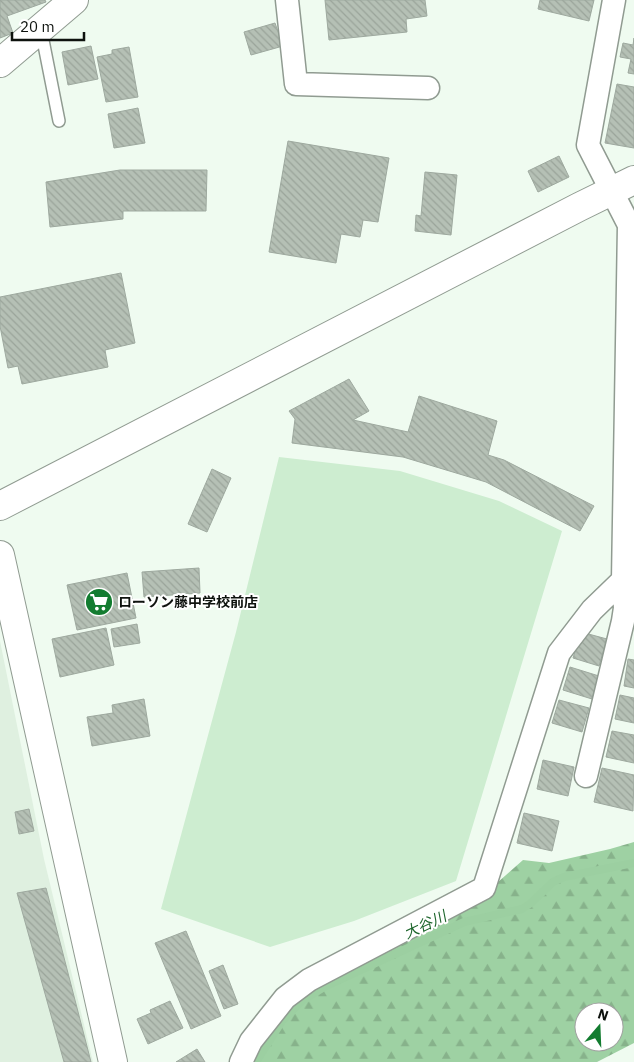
<svg xmlns="http://www.w3.org/2000/svg" width="634" height="1062" viewBox="0 0 634 1062" font-family="'IBM Plex Sans','Noto Sans JP',sans-serif">
	<defs>
		<pattern id="forest-firs" width="22" height="20" patternUnits="userSpaceOnUse" patternTransform="scale(1.25)"><rect width="22" height="20" fill="#9ed1a3"/><path d="M5 1l3.5 6h-7zM16 11l3.5 6h-7z" fill="#87b28b"/></pattern>
		<pattern id="building-back-hatch" width="6" height="6" patternUnits="userSpaceOnUse" patternTransform="scale(1.25)"><rect width="6" height="6" fill="#b5c0b5"/><path d="M-1 5l2 2M0 0l6 6M5-1l2 2" fill="none" stroke="#9aa49a"/></pattern>
	</defs>
	<rect width="100%" height="100%" fill="#effbf0"/>
	<!-- built -->
	<path fill="#dff0e0" d="M0 641 44 859 93 1062H0Z"/>
	<!-- forest -->
	<path fill="url(#forest-firs)" fill-rule="evenodd" d="M634 842V1043L597 1062H258L299 999 415 931 465 911 523 860 549 863 610 849ZM584 1012H614V1042H584Z"/>
	<!-- park -->
	<path fill="#cdedd0" d="M279 457 400 471 499 501 562 531 456 881 354 921 270 947 161 909 236 632Z"/>
	<g fill="none" stroke-linecap="round" stroke-linejoin="round">
		<!-- stream -->
		<path stroke="#9ccfa1" stroke-width="8" d="M256 1062 282 1021 303 1000 324 987 464 922 522 909 531 903 553 882 564 877 634 863"/>
	</g>
	<!-- building -->
	<path fill="url(#building-back-hatch)" stroke="#9ea99f" d="M0 0H45L46 2 7 16 13 33 0 38Z
		M325 0H425L427 16 406 19 407 32 329 40Z
		M540 0H594L589 21 538 9Z
		M275 23 283 46 251 55 244 32Z
		M634 38V74L628 73 631 59 620 57 623 43 633 45Z
		M91 46 98 79 68 85 62 52Z
		M129 47 138 97 106 102 97 57 112 54V50Z
		M617 84 634 87V148L605 143Z
		M138 108 145 143 114 148 108 114Z
		M288 141 389 158 378 222 363 220 360 237 341 234 336 263 269 252Z
		M559 156 569 177 538 192 528 171Z
		M120 170H207L206 211H123V219L50 227 46 182Z
		M425 172 457 175 451 235 415 231 416 215 421 216Z
		M121 273 135 343 105 350 108 367 22 384 18 366 8 368 0 326V297Z
		M349 379 369 411 353 420 408 432 419 396 497 421 488 455 504 460 594 506 580 531 486 482 403 457 292 443 295 419 289 411Z
		M212 469 231 478 207 532 188 524Z
		M199 568 200 593 144 597 142 572Z
		M127 573 136 618 77 630 67 585Z
		M137 624 140 643 114 647 111 629Z
		M106 628 114 665 60 677 52 639Z
		M581 632 607 639 599 666 573 658Z
		M628 659 634 660V688L624 686Z
		M570 667 599 676 592 699 563 690Z
		M620 695 634 698V723L615 719Z
		M144 699 150 736 92 746 87 717 113 713 112 705Z
		M559 700 589 708 582 732 552 723Z
		M612 731 634 735V763L606 757Z
		M543 760 574 767 568 796 537 789Z
		M602 768 634 775 633 811 594 802Z
		M29 809 34 831 19 834 15 812Z
		M524 813 559 821 552 851 517 843Z
		M46 888 91 1062H64L17 893Z
		M186 931 221 1016 191 1029 155 943Z
		M223 965 238 1004 224 1009 209 971Z
		M170 1001 183 1028 148 1044 137 1019 151 1013 150 1010Z
		M197 1049 205 1062H176Z"/>
	<g fill="none" stroke-linecap="round" stroke-linejoin="round">
		<defs>
			<path id="lane" d="M41 30 59 121"/>
			<path id="street" d="M287 0 296 84 428 88
				M586 776 623 621 625 608 623 580
				M241 1062 251 1041 285 998 309 980 484 888 559 653 592 610 623 580 629 225 588 145 614 0"/>
			<path id="secondary" d="M0 63 74 0
				M0 506 579 207 634 180
				M0 555 113 1062"/>
		</defs>
		<!-- lane casing -->
		<use href="#lane" stroke="#909b91" stroke-width="14"/>
		<!-- street casing -->
		<use href="#street" stroke="#909b91" stroke-width="25"/>
		<!-- secondary casing -->
		<use href="#secondary" stroke="#909b91" stroke-width="30"/>
		<!-- lane -->
		<use href="#lane" stroke="#fff" stroke-width="11"/>
		<!-- street -->
		<use href="#street" stroke="#fff" stroke-width="22"/>
		<!-- secondary -->
		<use href="#secondary" stroke="#fff" stroke-width="28"/>
	</g>
	<!-- icons -->
	<defs>
		<symbol id="supermarket-disc" viewBox="-11 -11 22 22"><circle r="9.5" fill="#137c30" stroke="#fff"/><path d="M-6-5.5h2.5l.6 2H6L4.5 2H-2.5L-4.4-4H-6ZM-1.5 3.2a1.3 1.3 0 1 0 .1 0ZM3 3.2a1.3 1.3 0 1 0 .1 0Z" fill="#fff"/></symbol>
	</defs>
	<g fill-rule="evenodd">
		<use href="#supermarket-disc" x="83" y="586" width="32" height="32"/>
	</g>
	<g text-anchor="middle" stroke-width="4" stroke-linejoin="round" paint-order="stroke">
		<!-- poi labels -->
		<g font-size="14" font-weight="bold" fill="#0e120e" stroke="#fff" text-anchor="start">
			<text x="118" y="607">ローソン藤中学校前店</text>
		</g>
		<!-- water labels -->
		<g font-size="15" font-style="italic" fill="#1e662d" stroke="#fff">
			<text transform="translate(425 925) rotate(-25)" y="5">大谷川</text>
		</g>
	</g>
	<!-- north arrow -->
	<g transform="translate(599 1027) rotate(19)"><circle r="24" fill="#ffffff" stroke="#9fa09f"/>
	<path d="M0-4L9 19L0 12L-9 19Z" fill="#137c30"/>
	<text y="-8" font-size="14" font-weight="bold" text-anchor="middle" fill="#0e120e">N</text>
	</g>
	<!-- scale -->
	<path d="M12 32v8h72v-8" fill="none" stroke="#0e120e" stroke-width="2.5"/>
	<text x="20" y="32" font-size="15" fill="#0e120e" stroke="#ffffff" stroke-width="4" paint-order="stroke">20 m</text>
</svg>
